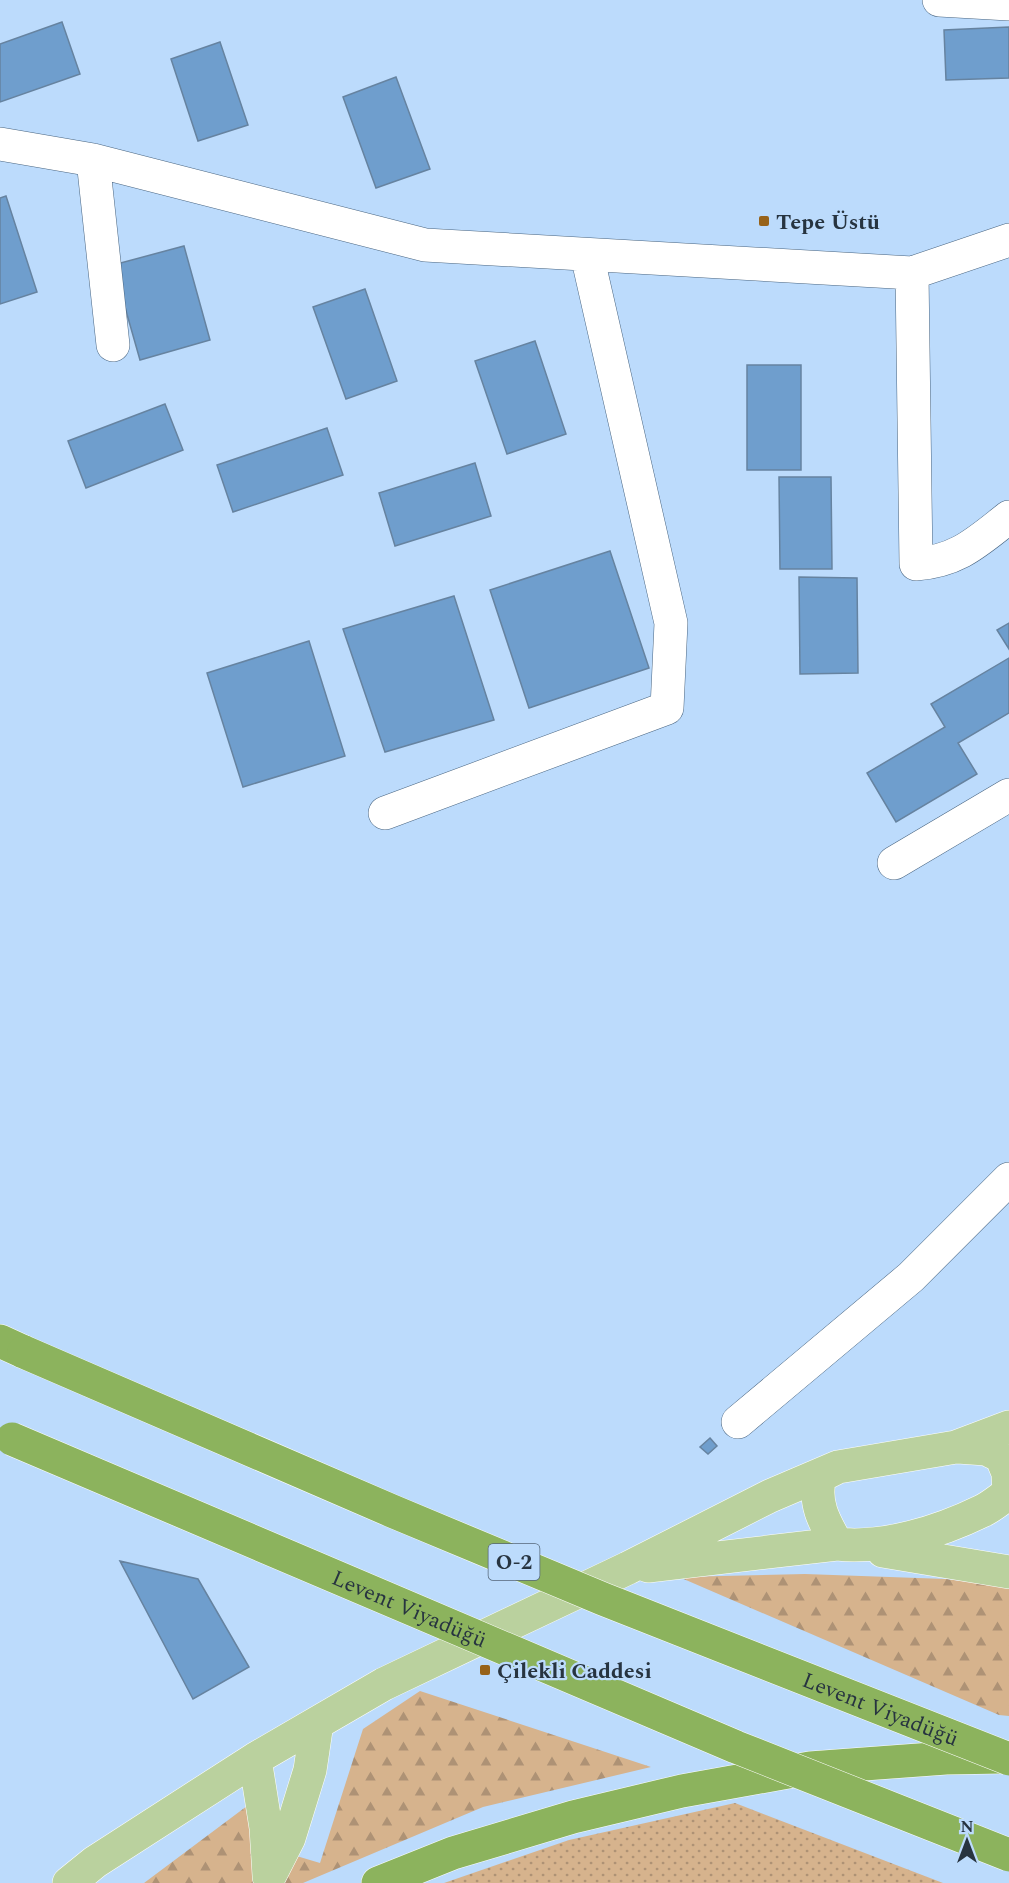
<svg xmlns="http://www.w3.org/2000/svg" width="1009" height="1883" viewBox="0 0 1009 1883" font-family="Spectral,serif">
	<defs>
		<pattern id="grass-dots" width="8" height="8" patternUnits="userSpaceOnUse" patternTransform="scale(1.5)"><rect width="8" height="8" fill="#d6b38d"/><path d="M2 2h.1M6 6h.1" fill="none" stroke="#ae9275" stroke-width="1.8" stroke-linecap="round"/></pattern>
		<pattern id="forest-firs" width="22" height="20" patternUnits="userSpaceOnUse" patternTransform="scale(1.5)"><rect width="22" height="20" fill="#d6b38d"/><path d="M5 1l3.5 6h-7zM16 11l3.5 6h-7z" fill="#ae9275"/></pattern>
	</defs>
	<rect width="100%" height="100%" fill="#bcdbfc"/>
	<!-- grass -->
	<path fill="url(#grass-dots)" d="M735 1803 943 1883H444L569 1840Z"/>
	<!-- forest -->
	<path fill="url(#forest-firs)" d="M805 1574 946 1579 1009 1587V1716L999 1715 679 1577Z
		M420 1691 651 1767 483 1807 303 1883H144L251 1803 263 1846 320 1863 363 1729Z"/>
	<!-- building -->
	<path fill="#6f9ecd" stroke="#6683a0" stroke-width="1.5" d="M62 22 80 74 0 102V44Z
		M1009 27V78L946 80 944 30Z
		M220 42 248 125 198 141 171 59Z
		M396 77 430 169 376 188 343 97Z
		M6 196 37 292 0 304V198Z
		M184 246 210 340 140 360 113 265Z
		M365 289 397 381 346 399 313 307Z
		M535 341 566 434 507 454 475 361Z
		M747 365H801V470H747Z
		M165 404 183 450 86 488 68 441Z
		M327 428 343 475 233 512 217 465Z
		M475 463 491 516 395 546 379 493Z
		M779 477H831L832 569H780Z
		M610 551 649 668 529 708 490 590Z
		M799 577 857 578 858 673 800 674Z
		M454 596 494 720 385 752 343 629Z
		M1009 623V649L997 630Z
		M309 641 345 756 243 787 207 673Z
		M1009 658V713L958 743 977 774 896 822 867 773 945 727 931 704Z
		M710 1438 717 1446 708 1454 700 1447Z
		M120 1561 198 1579 249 1667 193 1699Z"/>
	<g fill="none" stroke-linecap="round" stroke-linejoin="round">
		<defs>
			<path id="minor" d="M939 0 1009 4
				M0 144 93 160 425 245 912 273 1009 240
				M93 160 113 345
				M912 273 916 564C958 561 977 542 1009 517
				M385 813 667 708 671 623 587 255
				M894 863 1009 795
				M738 1422 911 1277 1009 1179"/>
			<path id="major" d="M958 1447 986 1449 1001 1456 1008 1473 1009 1494
				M837 1544C824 1522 813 1502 820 1476L838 1467
				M883 1551 1009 1572
				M648 1566 837 1544C884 1549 939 1532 982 1511 991 1507 1000 1499 1009 1493
				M255 1759 266 1828 269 1876
				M269 1877 289 1838 310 1770 317 1723
				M69 1883 95 1862 255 1759 384 1684 628 1568 770 1496 838 1467 956 1447 1009 1427"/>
			<path id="highway" d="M0 1341 24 1352
				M378 1883 453 1853 573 1817 682 1791 810 1768 946 1758 1004 1757"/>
		</defs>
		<!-- minor casing -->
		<use href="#minor" stroke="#496581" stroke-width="34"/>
		<!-- major casing -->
		<use href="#major" stroke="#fff" stroke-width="34"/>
		<!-- highway casing -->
		<use href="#highway" stroke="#fff" stroke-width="34"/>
		<!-- minor -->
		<use href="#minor" stroke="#fff" stroke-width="33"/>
		<!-- major -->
		<use href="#major" stroke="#bad19e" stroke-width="33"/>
		<!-- highway -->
		<use href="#highway" stroke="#8cb35d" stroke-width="33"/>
		<defs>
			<g id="highway-bridge">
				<path id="s1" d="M24 1352 392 1511 603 1599 1009 1759"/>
				<path id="s2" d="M12 1439 736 1747 1009 1855"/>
			</g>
		</defs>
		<!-- highway-bridge casing -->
		<use href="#highway-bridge" stroke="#fff" stroke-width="34" stroke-linecap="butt"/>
		<!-- highway-bridge -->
		<use href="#highway-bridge" stroke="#8cb35d" stroke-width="33"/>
	</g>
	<!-- markers -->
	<g fill="#976219" stroke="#bcdbfc" stroke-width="2">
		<rect x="758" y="215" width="12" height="12" rx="3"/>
		<rect x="479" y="1664" width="12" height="12" rx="3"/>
	</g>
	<g text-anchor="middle" stroke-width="4.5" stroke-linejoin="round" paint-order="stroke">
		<!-- shield labels -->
		<rect fill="#bcdbfc" stroke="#546678" stroke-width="1.5" x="488.5" y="1544" width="51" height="36" rx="4.5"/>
		<g font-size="21" font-weight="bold" fill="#273440">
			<text x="514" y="1569">O-2</text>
		</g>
		<!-- poi labels -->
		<g font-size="22" font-weight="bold" fill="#273440" stroke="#bcdbfc" text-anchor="start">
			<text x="776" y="229">Tepe Üstü</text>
			<text x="497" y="1678">Çilekli Caddesi</text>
		</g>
		<!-- street labels -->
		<g font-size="22" fill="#273440" stroke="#bcdbfc">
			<text dy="8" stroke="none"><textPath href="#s2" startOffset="432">Levent Viyadüğü</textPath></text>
			<text dy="8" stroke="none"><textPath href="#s1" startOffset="928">Levent Viyadüğü</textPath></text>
		</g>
	</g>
	<!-- north arrow -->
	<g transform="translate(967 1841)" stroke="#bcdbfc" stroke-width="4.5" paint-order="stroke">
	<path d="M0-4.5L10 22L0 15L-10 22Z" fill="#273440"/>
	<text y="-9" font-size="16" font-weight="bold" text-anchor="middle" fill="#273440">N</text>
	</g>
</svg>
